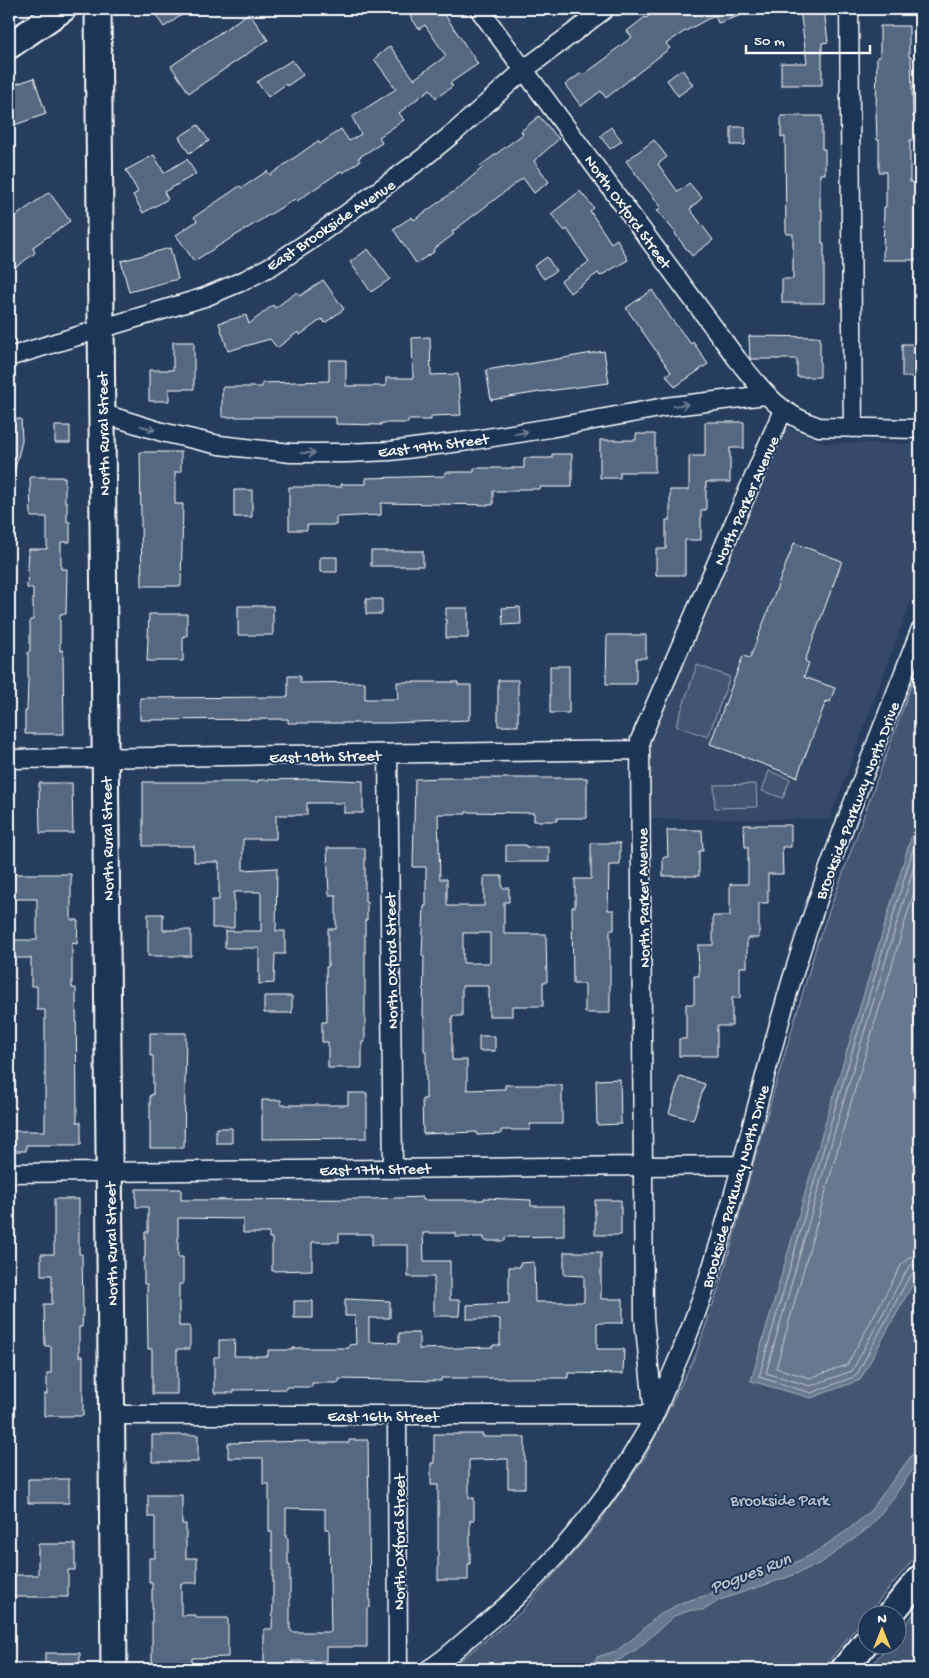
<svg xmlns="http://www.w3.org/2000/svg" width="929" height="1678" viewBox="0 0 929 1678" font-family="'Gochi Hand',sans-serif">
	<rect width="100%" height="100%" fill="#263d5e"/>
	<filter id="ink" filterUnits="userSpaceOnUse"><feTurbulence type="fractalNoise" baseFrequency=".02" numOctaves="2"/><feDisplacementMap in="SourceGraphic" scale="10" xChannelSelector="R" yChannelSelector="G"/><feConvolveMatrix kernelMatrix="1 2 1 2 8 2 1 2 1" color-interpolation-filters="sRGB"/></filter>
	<g filter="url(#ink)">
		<!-- built -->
		<path fill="#344a68" d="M788 427 824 443 920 444V576L830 819H649V736Z"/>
		<!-- green -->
		<path fill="#425672" stroke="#a0aab8" d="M920 662V1551L822 1669H449L521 1612 596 1527 645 1457 696 1354 724 1272 761 1135 817 944Z
			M697 665 730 677 708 737 676 726Z
			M769 771 790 779 783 798 762 791Z
			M756 784 757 807 715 808 714 785Z
			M920 1606V1669H868L888 1646H896L897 1635Z"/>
		<!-- water -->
		<path fill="#67788e" stroke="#a4aebb" d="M920 816V1271L860 1380 811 1398 751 1381 829 1110 909 844Z
			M920 1444V1459L893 1498 870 1527 821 1563 791 1576 720 1600 704 1610H691L674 1616 637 1649 623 1658 606 1665 601 1669H589L597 1657 616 1651 635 1637 656 1617 680 1603 708 1595 732 1581 768 1575 811 1555 849 1529 870 1511Z"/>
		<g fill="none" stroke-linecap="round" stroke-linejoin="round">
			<!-- shore -->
			<path stroke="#c2c9d2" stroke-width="1" d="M920 830 914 846 834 1112 759 1377 811 1393 856 1376 907 1281 915 1270 920 1269
				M920 846 840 1113 766 1373 810 1386 852 1371 902 1278 910 1266 920 1262
				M920 872 847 1116 776 1368 810 1378 847 1365 902 1264 910 1257 920 1255"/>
		</g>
		<!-- building -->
		<path fill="#556781" stroke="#fff" fill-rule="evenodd" d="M163 9H191L164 27 155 14Z
			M405 9H441L478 64 450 83 453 86 436 98 430 89 399 113 404 120 379 137 382 143 358 158 360 161 343 173 341 171 297 201 295 199 194 261 176 235 197 221 194 217 240 186 242 188 267 171 270 175 318 141 320 144 341 129 349 141 361 134 352 117 396 89 374 59 390 46 414 79 446 56 425 25 419 29Z
			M659 9H753L754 11 718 23 715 15 682 33 666 44 670 48 606 98 601 91 581 106 565 85 581 73 583 75 612 54 611 53 632 37 627 31 645 17 646 18Z
			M800 9H824L828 42 822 43V85H781V63H807Z
			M249 13 268 40 189 93 171 66Z
			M880 26H909V57H911L913 117H916V140H910V182H920L919 260H883L884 207H886V172H879V140H877L876 110 877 57H880Z
			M292 60 303 75 287 86 286 84 268 97 257 82Z
			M682 69 693 85 678 96 667 80Z
			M34 78 46 114 9 127V91L14 89 13 85Z
			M539 116 559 139 534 161 549 182 534 193 523 178 452 232 454 234 433 250 434 252 416 263 393 229 412 217 414 220 460 187 482 168 480 166 523 134 521 131Z
			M781 116H822V149H825V174H820V209H822V243H824V303H782V279H793V234H786L785 137H781Z
			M198 125 209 141 189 153 179 137Z
			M611 127 622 141 610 149 600 136Z
			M731 127H745V145H731Z
			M654 140 667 157 658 164 678 192 689 183 702 198 690 209 713 240 692 256 675 234 676 233 657 211 661 207 626 161Z
			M154 155 164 173 187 159 196 174 164 192 168 199 143 213 133 195 138 192 126 170Z
			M580 191 594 208 590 211 611 243 617 239 628 260 600 276 598 273 570 293 561 281 589 262 567 229 565 231 551 214Z
			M49 192 70 221 33 247 35 253 9 272V221Z
			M170 248 178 279 129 292 121 261Z
			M368 249 390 279 371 292 350 262Z
			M547 257 556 271 544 279 534 266Z
			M323 280 344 309 325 323 322 319 300 335 298 332 277 348 270 339 228 351 219 323 246 315 249 324 273 305 275 308 297 292 300 296Z
			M652 290 670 317 691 344 693 342 708 364 675 387 666 375 671 372 626 308Z
			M749 336 820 337V377H797V359H750Z
			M430 337 431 375 458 374 461 415 431 416V420H408V423H381V425L336 424V417H222V387H262V383L329 381V360H346V386H386V378H413L412 338Z
			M173 342H194V389H169V401H149V370H173Z
			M902 344H920V377H902Z
			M604 351 609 383 540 392 491 400 486 370 510 366 511 367Z
			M9 419H21L22 441 14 473H9Z
			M705 422H744V448H730V482H706V510H701V540H685V575H656V549H666V520H670V490H689V456H705Z
			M55 426H70V443H55Z
			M636 434H655V472H620V478H600V440H636Z
			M140 452H181V472H175V504H183L181 586H142Z
			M552 454H572V487H540V489H518V491H493V505L381 503V515L336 517V525H307V530H289V487H341V484H366V478L445 476V472H474V468H524V458H552Z
			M30 477H65V502H67V522H70V542H61V569H67L66 614H60V651L63 650 64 734H25V711H27L28 681V652L30 651V620H33V588H27L29 549H47V517H31Z
			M234 490H252V517H234Z
			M794 543 842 561 805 661 809 663 804 677 835 688 830 702 826 701 797 777 710 744 743 656 750 658Z
			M371 551H423V566H371Z
			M320 557H337V572H320Z
			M366 599H382V614H366Z
			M238 606H273V635H238Z
			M520 607 521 624 503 625 502 608Z
			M446 608H468V638H446Z
			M149 614H187V636H183V661H147Z
			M607 635H646V658H636V684H606Z
			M550 666H569V713H550Z
			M288 676H300V683L365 682V699H398L397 682H458V685H471V715H469V720L389 723H288V719L140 720V698L288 697Z
			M498 680H518V726H498Z
			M443 778H587V818H557V821H534V813L466 812V814H438L440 879H447V906H484V876H502V888H509V902H504V934H546L547 982H543V1006H512V1016H489V986H462V1016H452V1060H467V1090L505 1089V1085H562V1124H530V1130H501V1134L477 1135V1132L423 1134 422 1099H426V1051H424V1016H423L424 956H422L424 906H426V867H413L415 779ZM463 933H490V963H463Z
			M315 779 363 781V813H344V803H307V815H276V839H243V870L277 868 276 931H285V954H275L274 983 259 984V948H225V931H261V894L260 892H234V928H212V900H219V862H194V846H143V782H258V780Z
			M39 783H72L73 833H40Z
			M744 825H791V847H782L783 874H768V903H759V938H747V967H740V998H732V1026H717V1056H679V1039H686V1004H694V976H699L698 945H713V916H730V884H748V847H745Z
			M667 830H702L703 851H699V876H663V857H668Z
			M591 843H620V865H609L608 910H614V930H610V1013H585V984H573L572 907H575V879H591Z
			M506 845H526V847H549V862H506Z
			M327 848H365V902H367V920H365V1042H362V1068H328V1042H322V1022H327L326 967H328V929H336V895H329Z
			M9 874H71V920H78L77 944 72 943V988H76L77 1122H81V1145H26V1151H12V1131H45V1010H37V986H31V958H12V940H37V899H9Z
			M148 914H163V930H191V956H148Z
			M264 996H292V1013H264Z
			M150 1033H186L184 1148H150V1095H153V1056H150Z
			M479 1036H495V1051H479Z
			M680 1076 705 1084 693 1120 669 1113Z
			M620 1079 621 1124 597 1125 596 1080Z
			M348 1093H367V1138L262 1139V1100H281V1105H348Z
			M216 1128H232V1143H216Z
			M136 1189H181V1200L372 1199 423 1197V1200H484V1198L531 1200V1206H564V1236L505 1237V1241H484V1237H456V1233H423L424 1261H450V1300H460L459 1316H434V1277H408V1245H372V1234H339V1242H312V1270L272 1271V1238H269V1233H243V1219L178 1218V1257H183V1284H179V1326H190V1349H177V1394H152V1349H148L147 1284H144V1257H145V1232H148V1207H136Z
			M54 1199H79V1254H82L83 1310 82 1327H79V1356H83V1416H44V1394H47V1373H51V1346H45L44 1304H52V1275H41V1254H54Z
			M595 1200H621V1235H595Z
			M564 1252H601V1299H623V1323H597V1349H624L623 1374 568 1373V1378H441V1381L339 1379V1383H312V1387H286V1389L234 1390V1393H214V1357H219V1340H235L234 1356H268V1350H293V1348H349V1345L356 1344 355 1316H345V1299L390 1301V1318H369V1342L399 1343V1333H419V1349L493 1347V1345H500V1319H467V1305L509 1303V1267H520V1263L534 1262 535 1302H584V1276L564 1275Z
			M294 1301H313V1318H294Z
			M434 1434H483V1437H525V1488H508V1459L469 1460V1498H474V1520H470V1564H468V1580H438V1485H431V1463H434Z
			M152 1435H198V1462H152Z
			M349 1440H368L370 1607 367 1608V1647H326V1661H292V1669H264V1629H272L273 1602V1551H272V1532H269V1484H263V1458H228V1443L310 1441V1443H349ZM286 1508 325 1509V1529H329L331 1632H292L290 1629V1565H288V1538H286Z
			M28 1479H69V1503H28Z
			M148 1495H182V1524H186V1558H197V1583H181V1615H196V1618H228V1657L192 1658V1667H152V1583H149V1558H155V1517H148Z
			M38 1544H75V1570H68V1597H13V1575H38Z
			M45 1653H80V1669H45Z"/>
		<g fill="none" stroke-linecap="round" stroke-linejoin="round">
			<defs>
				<path id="street" d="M479 9 737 359C763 391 777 413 819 427L920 429
					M849 9 853 428
					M9 357 205 297 245 280 273 265 308 242 423 158 456 131 525 69 605 9
					M101 413 162 432 219 445 291 453H347L390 451 468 441 550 428 665 407 766 395
					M388 754 393 1168
					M9 759 640 750
					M9 1173 742 1165
					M112 1415H654L644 1318 640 740 783 410
					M397 1415 398 1669
					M429 1669C443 1661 454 1650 466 1640 482 1626 499 1613 515 1598 566 1549 611 1494 646 1432 655 1415 662 1396 670 1378 727 1251 752 1112 792 979 828 860 876 746 920 631"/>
				<path id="secondary" d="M98 9 114 1669
					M9 46 63 9
					M889 1616 920 1578
					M844 1669 866 1642"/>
			</defs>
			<!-- street casing -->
			<use href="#street" stroke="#fff" stroke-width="21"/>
			<!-- secondary casing -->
			<use href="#secondary" stroke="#fff" stroke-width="29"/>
			<!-- street -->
			<use href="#street" stroke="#1d3557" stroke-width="18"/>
			<!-- secondary -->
			<use href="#secondary" stroke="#1d3557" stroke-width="25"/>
			<defs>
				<path id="rail" d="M9 13 15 9"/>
			</defs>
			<!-- rail casing -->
			<use href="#rail" stroke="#fff" stroke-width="5.5"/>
			<!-- rail -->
			<use href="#rail" stroke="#1d3557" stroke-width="4" stroke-dasharray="11" stroke-linecap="butt"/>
		</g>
		<!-- one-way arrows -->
		<defs><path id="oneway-shaft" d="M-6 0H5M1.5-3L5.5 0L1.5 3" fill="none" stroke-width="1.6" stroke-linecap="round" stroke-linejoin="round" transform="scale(1.25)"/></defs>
		<g stroke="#6c7c92">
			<use href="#oneway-shaft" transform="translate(681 405) rotate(-8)"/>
			<use href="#oneway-shaft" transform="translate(148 428) rotate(17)"/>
			<use href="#oneway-shaft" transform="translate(521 433) rotate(-9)"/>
			<use href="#oneway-shaft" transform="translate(308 453)"/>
		</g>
	</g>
	<g text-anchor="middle" stroke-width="4" stroke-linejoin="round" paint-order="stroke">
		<!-- street labels -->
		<g font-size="16" fill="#fff" stroke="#1d3557">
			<text transform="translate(629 211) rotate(54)" y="6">North Oxford Street</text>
			<text transform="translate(330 224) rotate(-34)" y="6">East Brookside Avenue</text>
			<text transform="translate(102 434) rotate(-91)" y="6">North Rural Street</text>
			<text transform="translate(433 444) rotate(-7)" y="6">East 19th Street</text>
			<text transform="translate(745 500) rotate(-66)" y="6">North Parker Avenue</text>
			<text transform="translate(325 755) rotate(-1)" y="6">East 18th Street</text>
			<text transform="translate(856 800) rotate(-69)" y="6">Brookside Parkway North Drive</text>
			<text transform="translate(106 839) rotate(-91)" y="6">North Rural Street</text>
			<text transform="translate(642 898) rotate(-91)" y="6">North Parker Avenue</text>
			<text transform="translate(390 961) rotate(-91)" y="6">North Oxford Street</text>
			<text transform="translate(375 1168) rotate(-1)" y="6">East 17th Street</text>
			<text transform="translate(734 1186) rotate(-74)" y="6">Brookside Parkway North Drive</text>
			<text transform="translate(110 1244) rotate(-91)" y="6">North Rural Street</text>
			<text x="383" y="1421">East 16th Street</text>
			<text transform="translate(398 1542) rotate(-90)" y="6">North Oxford Street</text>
		</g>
		<!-- park labels -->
		<g font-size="16" fill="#bdc4ce" stroke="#1d3557">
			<text x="780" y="1505">Brookside Park</text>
		</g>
		<!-- water labels -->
		<g font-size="18" font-style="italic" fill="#bbc2cc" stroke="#1d3557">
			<text transform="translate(750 1572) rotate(-21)" y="6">Pogues Run</text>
		</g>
	</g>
	<!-- margin -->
	<rect width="929" height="1678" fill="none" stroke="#1d3557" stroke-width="30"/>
	<rect x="15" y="15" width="899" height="1648" fill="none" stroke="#fff" stroke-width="2" filter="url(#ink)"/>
	<!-- north arrow -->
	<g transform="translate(882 1630)"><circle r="24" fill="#1d3557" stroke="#77869a"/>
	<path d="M0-4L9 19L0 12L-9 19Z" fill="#ffd166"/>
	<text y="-8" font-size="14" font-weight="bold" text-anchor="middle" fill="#ffffff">N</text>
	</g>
	<!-- scale -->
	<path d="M746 45v8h124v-8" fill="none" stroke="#ffffff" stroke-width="2.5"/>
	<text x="754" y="45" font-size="15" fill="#ffffff" stroke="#1d3557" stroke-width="4" paint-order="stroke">50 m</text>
</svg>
